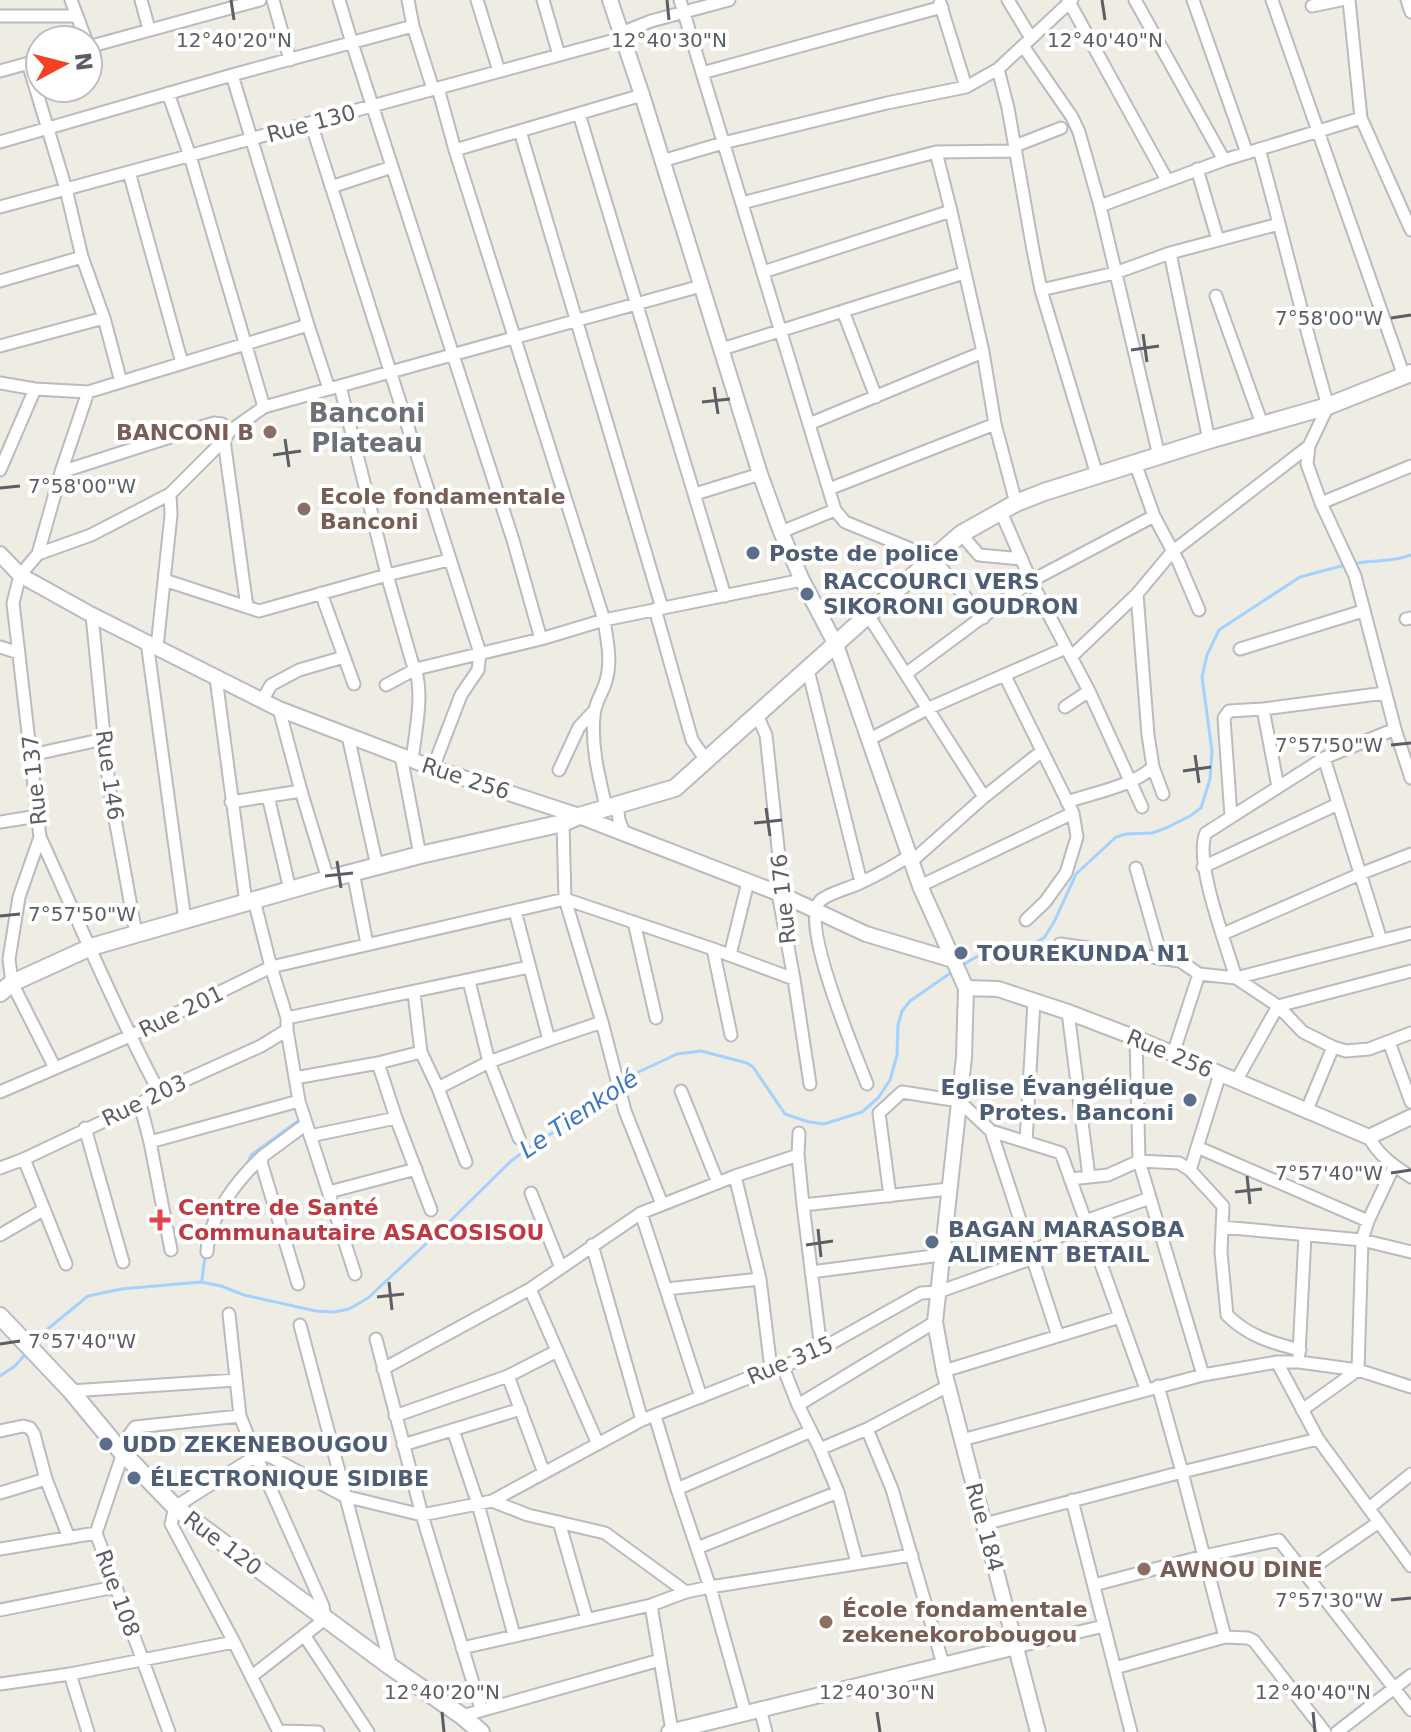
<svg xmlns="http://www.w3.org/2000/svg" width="1411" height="1732" viewBox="0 0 1411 1732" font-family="'DejaVu Sans',sans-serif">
	<rect width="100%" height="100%" fill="#efede3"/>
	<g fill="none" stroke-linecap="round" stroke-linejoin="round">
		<!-- stream -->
		<path stroke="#a4d2ff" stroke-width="3" d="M1352 564C1372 559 1392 563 1411 555
			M961 966 976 957 990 952 1012 950 1034 943 1044 938 1054 922 1076 874 1116 837 1126 834 1152 833 1166 828 1190 816 1201 808 1210 779 1212 751 1202 677 1207 655 1219 630 1300 577 1345 565
			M623 1086 630 1076 677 1054 701 1051 747 1063 753 1067 785 1114 809 1122 824 1124 862 1112 878 1098 890 1080 897 1055 898 1025 902 1011 910 1001 952 972
			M247 1164 251 1155 298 1121
			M202 1280 205 1256
			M35 1342 44 1332 88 1296 121 1289 201 1282 221 1286 244 1295 316 1311 334 1312 349 1309 368 1298 443 1228 511 1161 541 1139 568 1125 592 1106 612 1096 617 1091
			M0 1376 15 1366 28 1351"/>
		<defs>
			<path id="minor" d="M71 0 86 40
				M141 0 149 29
				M273 0 290 60
				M339 0 352 43 513 540 541 639
				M408 0 413 26 433 89
				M477 0 499 71
				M543 0 559 55
				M680 0 835 510 845 522 933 558 983 618
				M1008 0 1031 38
				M1068 0 1167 180
				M1135 0 1224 160
				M1193 0 1247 153
				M1272 0 1404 376
				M1349 0 1361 118 1411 230
				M1407 0 1411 12
				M940 3 966 87
				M1312 6 1341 0
				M0 16H77
				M621 33 651 21 729 0
				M1023 46 1072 117 1079 132 1100 206 1159 456
				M88 47 260 0
				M28 63 66 189 82 257 104 318 121 382
				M998 69 1008 108 1033 250 1041 290 1097 475
				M0 71 40 60
				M702 73 942 7
				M232 75 308 325 329 389
				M438 88 455 150 604 620C607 640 612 661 606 681 603 692 594 704 594 716 591 747 599 777 606 807
				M168 93 190 156 264 407
				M579 114 725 596
				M311 123 480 653 478 670 461 695 433 768
				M520 131 662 608
				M0 142 232 75 413 26
				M1015 146 1061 128
				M1259 149C1283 235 1303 321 1328 406L1309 446 1307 464 1321 503 1355 576 1395 729 1411 778
				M455 150 642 95
				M936 152 951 211 983 352 995 424 1016 503
				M662 161 723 143 887 103 966 87 998 69 1072 0
				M1197 169 1218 240
				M129 172 182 363
				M331 187 392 167
				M742 203 936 152 1016 151
				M1100 206 1224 160 1361 118
				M0 207 622 38
				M1170 253 1209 440
				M763 272 951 211
				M0 281 82 257
				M1041 290 1115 273 1170 253 1279 224
				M1216 296 1262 424
				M843 311 876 397
				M0 346 104 318
				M722 349 964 273
				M0 383 35 389 88 392 308 325
				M340 386 387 575 412 662C426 686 415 733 412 761
				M809 424 983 352
				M1135 463 1154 516 1179 563 1199 610
				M0 470 35 389
				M61 472 214 423 222 424 230 431
				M829 489 995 424
				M695 494 760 474
				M1321 503 1411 466
				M1001 512 1031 581 1089 691 1142 807
				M781 532 835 510
				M961 534 979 555 1022 559
				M38 554 91 535 170 494 224 440 230 431 264 407 701 286
				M164 580 247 607 224 440
				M321 593 354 684
				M1137 594 1148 735 1153 767 1163 794
				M247 607 259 611 387 575 449 560
				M655 609 692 740 706 760
				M92 615 109 786 136 934
				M868 615 984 797
				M1406 619 1411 618
				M147 642 185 920
				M0 647 19 653
				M157 647 171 515 170 494
				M1240 649 1363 611
				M1072 656 1137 594 1172 552 1309 446
				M808 670 861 882
				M907 673 1031 581 1154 516
				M1005 676 1073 813 1077 837 1066 873 1045 902 1026 920
				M216 678 246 903
				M386 685 416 669 541 639 604 620 802 580
				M262 701 271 685 299 670 344 657
				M1065 707 1089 691
				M279 709 301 791 328 879
				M1263 709 1278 787
				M757 715 766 735 779 857 778 893 794 979 810 1084
				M1395 729 1324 758 1206 833C1193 859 1227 947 1236 978L1411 933
				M348 736 377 866
				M868 740 929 708 1066 648
				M31 755 104 739
				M401 756 420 855
				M1324 758 1381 940
				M559 770 579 727 593 712
				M268 796 290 890
				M231 802 301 791
				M1067 802C1093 793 1133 786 1153 767
				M617 805 619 820 624 833
				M1231 816 1224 718 1229 711 1263 709 1385 693
				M0 822 38 816
				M563 823 565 899 602 1022 625 1111 662 1204
				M40 837C79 922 115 1009 159 1092
				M911 862 984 797 1042 751
				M1203 867 1338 804
				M1136 868 1162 959
				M353 872 367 944
				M920 886 1073 813
				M254 900 271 967 287 1018V1030L299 1101 355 1274
				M515 911 549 1040
				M634 922 656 1018
				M1223 934 1360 874 1411 854
				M1060 944 1180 961 1199 974 1236 978 1278 1006 1303 1032 1333 1047 1346 1051 1369 1049 1411 1033
				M713 949 731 1035
				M730 955 748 882
				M469 981 489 1062 519 1138
				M414 993 421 1052 438 1088 466 1162
				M1068 1012 1089 1177
				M287 1018 529 967
				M1136 1038 1139 1161 1203 1375
				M1389 1042 1411 1102
				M1173 1054 1199 974
				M378 1063 396 1118 431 1210
				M55 1068 12 983 9 959 19 897 40 837 13 603 20 575 38 554 61 472 88 392
				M295 1078 378 1063 421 1052
				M1236 1081 1278 1006 1411 971
				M867 1084C856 1055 799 923 820 901 828 893 850 888 860 883 877 875 894 866 909 856
				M438 1088 489 1062 549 1040 602 1022
				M681 1091 718 1183
				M0 1092 130 1036 271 967 565 899 713 949 794 979
				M140 1104 150 1142 171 1250
				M1306 1112 1333 1047
				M85 1128 123 1262
				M991 1131 1061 1153 1146 1389
				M799 1133 798 1155 803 1205 821 1349
				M310 1136 396 1118
				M1369 1137C1378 1155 1394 1166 1411 1177
				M150 1142 299 1101
				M1026 1142 1034 1001
				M1197 1147 1368 1221
				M24 1159 66 1264
				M0 1168 24 1159 140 1104 159 1092 261 1046 287 1030
				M1190 1170 1220 1074
				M735 1176 760 1279 771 1369
				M1070 1179 1108 1175 1139 1161 1179 1163 1190 1170 1223 1206 1221 1252 1227 1315C1248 1336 1272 1343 1300 1350
				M329 1192 416 1169
				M531 1193 561 1268
				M890 1196 879 1113 902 1092 959 1101 991 1131 1058 1336
				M803 1205 949 1189
				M641 1213 701 1397
				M1222 1227 1362 1240 1411 1252
				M0 1235 43 1210
				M592 1245 642 1420
				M207 1252C209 1216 237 1180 263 1156
				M811 1272 941 1255
				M298 1284 261 1162 263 1156 305 1125
				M530 1289 598 1444
				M666 1289 760 1279
				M229 1314 240 1416 256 1456H269L344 1496 422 1515 492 1501 528 1515 605 1533 686 1592
				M300 1325 391 1667
				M376 1339 422 1515 481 1709
				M1299 1354 1305 1235
				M1277 1362 1318 1439 1411 1566
				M783 1367 798 1405 820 1449 838 1492 857 1563
				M383 1369 530 1289 641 1213 735 1176 798 1155
				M1358 1370 1362 1240 1368 1221 1394 1166
				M944 1371 1120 1317
				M508 1376 544 1473
				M1158 1386 1182 1472 1225 1637
				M71 1391 236 1380
				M798 1405 935 1322
				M1302 1410 1358 1370
				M395 1416 508 1376 557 1351
				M655 1416 677 1489 710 1587 745 1712
				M867 1429 892 1489 943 1664
				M453 1430 478 1504 514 1635
				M0 1431 23 1426 30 1428 34 1434 46 1479 69 1538
				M962 1440 1203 1375 1277 1362H1299L1358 1370 1411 1387
				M403 1445 521 1409
				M119 1449 135 1427 240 1416
				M820 1449 867 1429 948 1386
				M123 1453 96 1533 169 1732
				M677 1489 811 1431
				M0 1493 46 1479
				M1072 1500 1131 1732
				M492 1501 642 1420 771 1369 783 1367 821 1349 921 1293 938 1292 1025 1261 1030 1254 1085 1221 1150 1198
				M1369 1508 1411 1474
				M559 1522 587 1619
				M984 1524 1182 1472 1318 1439
				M697 1548 838 1492
				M0 1549 96 1533
				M1305 1573 1379 1522
				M1094 1585 1204 1556 1279 1540 1411 1710
				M651 1605 672 1731
				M0 1610 115 1587
				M304 1635 368 1732
				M1016 1647 1104 1626
				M462 1648 651 1605 686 1592 710 1587 912 1555
				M1115 1668 1225 1637 1248 1638 1254 1641 1325 1732
				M70 1674 88 1732
				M252 1676 325 1619 323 1606 256 1456 175 1507 171 1524 234 1642 279 1732
				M0 1684 70 1674 234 1642
				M760 1708 766 1732
				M462 1716 660 1660
				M279 1731 318 1732
				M1337 1732 1411 1675"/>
			<path id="tertiary" d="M610 0 642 95 760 474 781 532 802 580 836 645 920 886 966 988 964 1057 935 1322 944 1371 1038 1732
				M0 554 20 575 92 615 279 709 433 768 579 816 778 893 866 934 953 960
				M966 988 998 989 1068 1012 1136 1038 1369 1137 1411 1117
				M669 1732 1016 1647"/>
			<path id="secondary" d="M0 993 12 983 91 947 136 934 328 879 420 855 563 823 579 816 675 788 868 615 961 534 1016 503 1044 492 1209 440 1328 406 1411 373
				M0 1316 71 1391 119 1449 175 1507 391 1667 462 1716 481 1732"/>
		</defs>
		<!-- minor casing -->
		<use href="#minor" stroke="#b8bbc0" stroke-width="15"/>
		<!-- tertiary casing -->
		<use href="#tertiary" stroke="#b8bbc0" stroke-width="18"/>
		<!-- secondary casing -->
		<use href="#secondary" stroke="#b9bcc3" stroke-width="20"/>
		<!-- minor -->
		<use href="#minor" stroke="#fff" stroke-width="11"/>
		<!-- tertiary -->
		<use href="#tertiary" stroke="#fff" stroke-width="14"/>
		<!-- secondary -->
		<use href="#secondary" stroke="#fff" stroke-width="16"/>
	</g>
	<!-- ticks -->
	<path fill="none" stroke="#5b5f65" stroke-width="3" d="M231 0 234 20M667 0 669 20M1102 0 1105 20M1391 318 1411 315M1143 334 1147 362M1131 350 1159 346M714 387 718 414M702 402 730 399M285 439 289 467M273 455 301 451M0 488 20 486M1391 745 1411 743M1195 755 1199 783M1183 771 1211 767M766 808 770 836M754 823 782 820M337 861 341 888M325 876 353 873M0 916 20 914M1391 1173 1411 1170M1247 1176 1250 1204M1235 1192 1262 1189M818 1229 821 1257M806 1245 833 1241M389 1282 392 1310M377 1297 404 1294M0 1344 20 1341M1391 1600 1411 1598M442 1712 444 1732M877 1712 880 1732M1313 1712 1315 1732"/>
	<!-- markers -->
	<g fill="#8d6e63" stroke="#fff" stroke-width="3">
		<circle cx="270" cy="432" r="8"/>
		<circle cx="304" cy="509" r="8"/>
		<circle cx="1144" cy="1569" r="8"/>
		<circle cx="826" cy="1622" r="8"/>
	</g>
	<g fill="#5c6f8a" stroke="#fff" stroke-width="3">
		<circle cx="753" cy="553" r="8"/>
		<circle cx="807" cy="594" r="8"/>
		<circle cx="961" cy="953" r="8"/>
		<circle cx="1190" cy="1100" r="8"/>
		<circle cx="932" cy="1242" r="8"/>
		<circle cx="106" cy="1444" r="8"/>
		<circle cx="134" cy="1478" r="8"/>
	</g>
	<path fill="#e0444e" stroke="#fff" stroke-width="3" d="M156 1208h8v8h8v8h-8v8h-8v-8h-8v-8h8z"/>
	<g text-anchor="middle" stroke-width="8" stroke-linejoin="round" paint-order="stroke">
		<!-- street labels -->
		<g font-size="22" fill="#5b5f65" stroke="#fff">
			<text transform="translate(311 123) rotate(-15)" y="8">Rue 130</text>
			<text transform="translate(110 775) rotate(82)" y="8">Rue 146</text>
			<text transform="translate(466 778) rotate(18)" y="8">Rue 256</text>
			<text transform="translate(34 780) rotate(-96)" y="8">Rue 137</text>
			<text transform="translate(783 899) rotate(-96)" y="8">Rue 176</text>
			<text transform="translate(181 1011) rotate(-26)" y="8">Rue 201</text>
			<text transform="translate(1170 1053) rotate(23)" y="8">Rue 256</text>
			<text transform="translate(144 1100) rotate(-26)" y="8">Rue 203</text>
			<text transform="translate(790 1360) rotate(-23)" y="8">Rue 315</text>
			<text transform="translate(985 1527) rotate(75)" y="8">Rue 184</text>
			<text transform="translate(223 1543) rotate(37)" y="8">Rue 120</text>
			<text transform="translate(118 1593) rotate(70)" y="8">Rue 108</text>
		</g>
		<!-- education labels -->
		<g font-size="22" font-weight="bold" fill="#785e54" stroke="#fff" text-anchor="start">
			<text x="254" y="440" text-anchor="end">BANCONI B</text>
			<text x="320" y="504">Ecole fondamentale<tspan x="320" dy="25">Banconi</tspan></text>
			<text x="1160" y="1577">AWNOU DINE</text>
			<text x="842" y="1617">École fondamentale<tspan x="842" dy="25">zekenekorobougou</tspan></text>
		</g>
		<!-- service labels -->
		<g font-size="22" font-weight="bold" fill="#4e5e75" stroke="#fff" text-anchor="start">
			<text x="769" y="561">Poste de police</text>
			<text x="823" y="589">RACCOURCI VERS<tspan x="823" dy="25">SIKORONI GOUDRON</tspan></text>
			<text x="977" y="961">TOUREKUNDA N1</text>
			<text x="1174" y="1095" text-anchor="end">Eglise Évangélique<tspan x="1174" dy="25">Protes. Banconi</tspan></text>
			<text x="948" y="1237">BAGAN MARASOBA<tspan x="948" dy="25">ALIMENT BETAIL</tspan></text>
			<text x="122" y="1452">UDD ZEKENEBOUGOU</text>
			<text x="150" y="1486">ÉLECTRONIQUE SIDIBE</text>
		</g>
		<!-- health labels -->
		<g font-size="22" font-weight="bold" fill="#be3a42" stroke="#fff" text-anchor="start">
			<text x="178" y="1215">Centre de Santé<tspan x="178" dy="25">Communautaire ASACOSISOU</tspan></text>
		</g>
		<!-- water labels -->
		<g font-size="24" font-style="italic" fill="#3c75c2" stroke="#fff">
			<text transform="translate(579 1114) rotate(-34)" y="8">Le Tienkolé</text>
		</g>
		<!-- quarter labels -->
		<g font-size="26" font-weight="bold" fill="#6c7177" stroke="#fff">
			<text x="367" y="422">Banconi<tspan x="367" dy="30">Plateau</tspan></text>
		</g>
	</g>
	<g font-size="20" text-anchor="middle" fill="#5b5f65" stroke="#fff" stroke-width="8" stroke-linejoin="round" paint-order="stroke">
		<text x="234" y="47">12°40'20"N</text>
		<text x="669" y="47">12°40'30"N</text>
		<text x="1105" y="47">12°40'40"N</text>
		<text x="1329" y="325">7°58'00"W</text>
		<text x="82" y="493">7°58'00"W</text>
		<text x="1329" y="752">7°57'50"W</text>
		<text x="82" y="921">7°57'50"W</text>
		<text x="1329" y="1180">7°57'40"W</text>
		<text x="82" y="1348">7°57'40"W</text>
		<text x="1329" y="1607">7°57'30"W</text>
		<text x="442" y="1699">12°40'20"N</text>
		<text x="877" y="1699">12°40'30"N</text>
		<text x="1313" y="1699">12°40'40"N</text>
	</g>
	<!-- north arrow -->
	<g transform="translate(64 64) rotate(83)"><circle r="38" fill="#ffffff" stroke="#bdbfc1" stroke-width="2"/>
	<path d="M0-6L14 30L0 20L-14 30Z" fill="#f54024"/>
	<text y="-12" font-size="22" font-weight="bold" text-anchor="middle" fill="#5b5f65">N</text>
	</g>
</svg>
